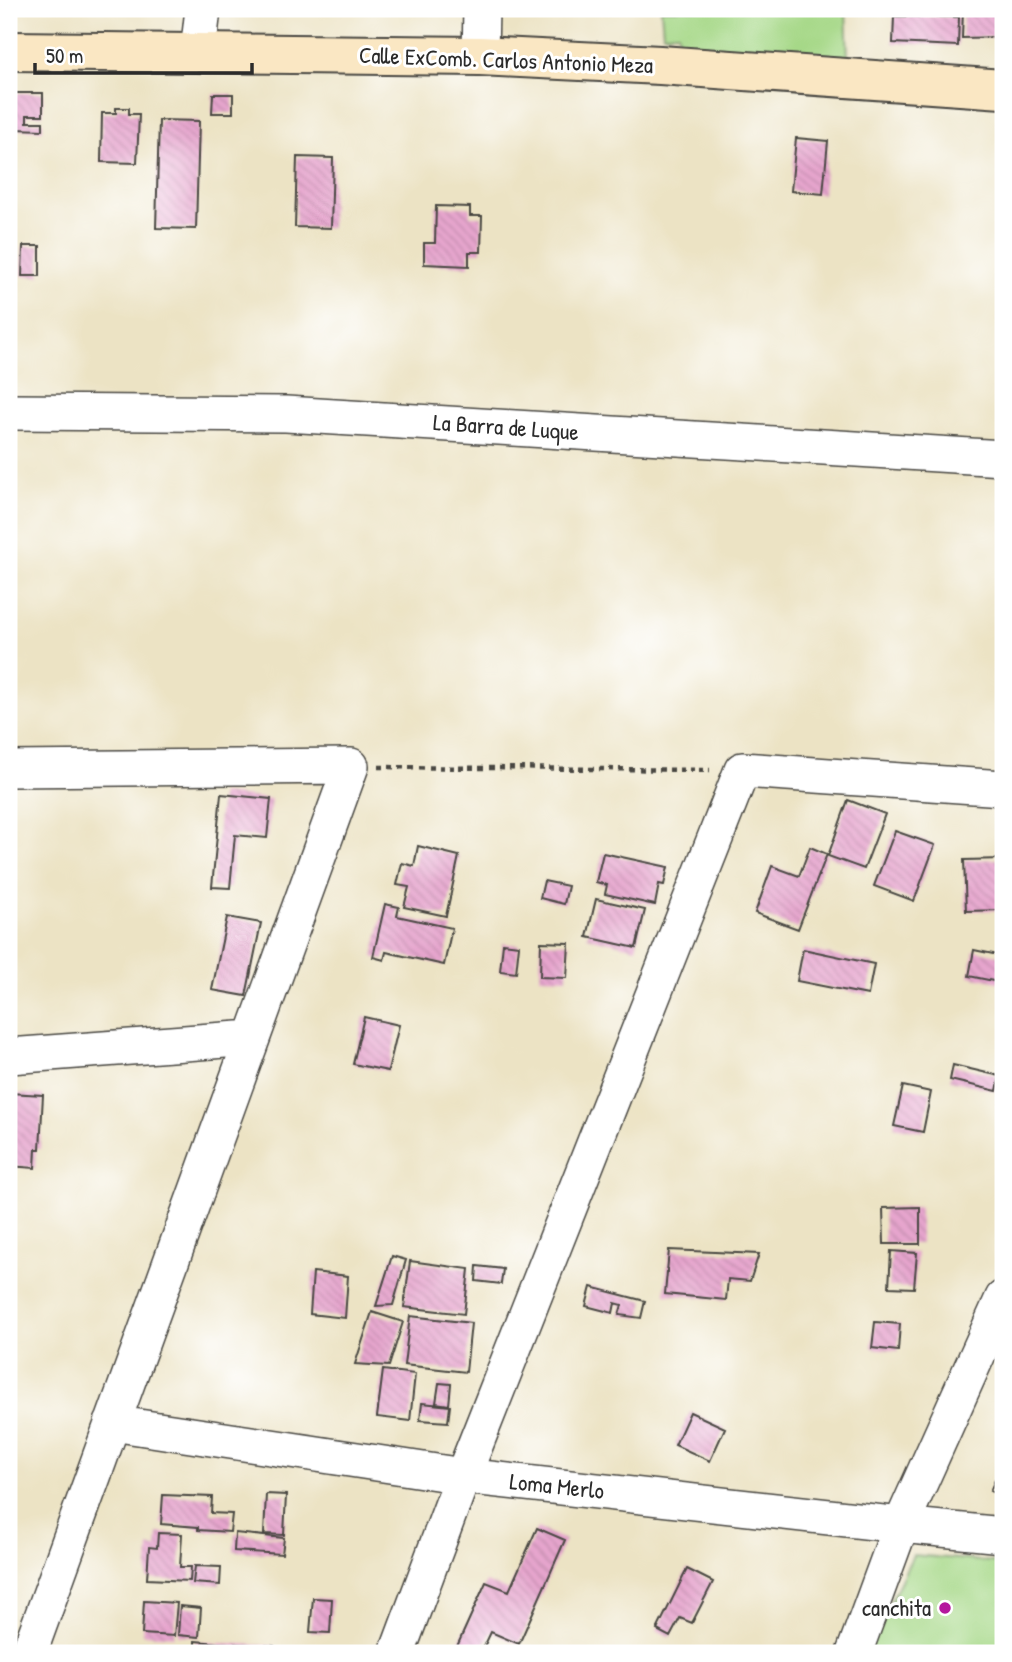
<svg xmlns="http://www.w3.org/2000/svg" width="1012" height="1662" viewBox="0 0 1012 1662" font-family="'Patrick Hand',sans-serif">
	<defs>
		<pattern id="building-back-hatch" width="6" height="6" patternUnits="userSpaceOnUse" patternTransform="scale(1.75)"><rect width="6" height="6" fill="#e6a5cd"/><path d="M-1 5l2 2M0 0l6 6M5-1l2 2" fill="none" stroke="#c58eb0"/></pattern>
	</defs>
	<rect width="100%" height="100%" fill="#fff"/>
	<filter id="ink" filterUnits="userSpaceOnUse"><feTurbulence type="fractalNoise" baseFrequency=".0143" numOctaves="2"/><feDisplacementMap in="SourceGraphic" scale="14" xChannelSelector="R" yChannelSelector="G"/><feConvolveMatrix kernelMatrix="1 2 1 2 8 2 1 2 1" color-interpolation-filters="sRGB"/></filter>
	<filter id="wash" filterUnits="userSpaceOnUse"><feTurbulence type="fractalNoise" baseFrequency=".00686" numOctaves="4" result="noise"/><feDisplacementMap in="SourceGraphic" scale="28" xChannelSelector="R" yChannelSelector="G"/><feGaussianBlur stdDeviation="1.57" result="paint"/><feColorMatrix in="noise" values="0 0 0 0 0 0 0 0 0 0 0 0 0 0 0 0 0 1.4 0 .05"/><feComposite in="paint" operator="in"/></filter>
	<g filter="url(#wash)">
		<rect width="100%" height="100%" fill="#ece3c4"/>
		<!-- pitch -->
		<path fill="#a6d887" stroke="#688259" stroke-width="2" d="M661 9H846L848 58 679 47 678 33 663 34Z
			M913 1555 1003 1563V1653H866Z"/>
		<g id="blocks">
			<!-- building -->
			<path fill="url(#building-back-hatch)" d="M963 9H1000L1002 37 962 38Z
				M894 16 959 17 958 46 893 43Z
				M9 93H43V115H27V122H43V130L15 129V141H9Z
				M213 94H233V113H212Z
				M116 108H129V114H139L137 163 101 162 102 113H116Z
				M159 120 199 121 196 229 156 228Z
				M796 138 828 141 823 194 791 191Z
				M297 157 333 158 331 228 295 227Z
				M436 206 470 207V216H482L481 252H469V266L424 264V243H435Z
				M23 246H40V276H22Z
				M221 794 271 799 267 838 235 835 230 888 212 887Z
				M848 800 885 814 864 869 828 856Z
				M895 831 935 845 914 901 874 886Z
				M418 846 459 856 446 916 404 907 409 887 397 885 402 863 414 866Z
				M810 847 827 854 798 929 755 913 772 866 799 876Z
				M603 853 668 867 664 885 659 884 655 905 605 894 607 885 596 882Z
				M1003 859V910L966 911 964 860Z
				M544 881 568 886 564 904 540 898Z
				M596 899 645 910 636 948 587 937Z
				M385 904 399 907 397 916 452 928 444 965 386 952 384 960 373 957Z
				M227 917 261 923 246 996 212 990Z
				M541 942 569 943 567 978 540 977Z
				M503 943 519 945 516 973 500 971Z
				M803 949 874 964 868 995 797 981Z
				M974 950 1003 956V983L969 976Z
				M364 1017 399 1025 388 1071 353 1064Z
				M953 1065 1000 1076 997 1091 950 1080Z
				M903 1086 931 1092 923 1132 894 1126Z
				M9 1093 43 1095 40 1149H36L35 1168 9 1166Z
				M920 1207V1244H884L883 1208Z
				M669 1250 759 1254 750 1281 728 1279 726 1300 665 1294Z
				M891 1251 917 1253 914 1288 889 1287Z
				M392 1256 406 1260 393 1305 376 1306Z
				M410 1261 469 1269 464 1314 404 1307Z
				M477 1266 503 1269 501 1284 476 1281Z
				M313 1272 348 1276 345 1318 310 1314Z
				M591 1287 645 1301 641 1318 619 1315 622 1305 615 1303 613 1313 586 1306Z
				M372 1312 403 1322 389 1366 355 1364Z
				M410 1316 471 1323 466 1372 404 1365Z
				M875 1322 900 1324 898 1351 872 1348Z
				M383 1370 415 1374 410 1421 377 1417Z
				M439 1383 451 1384 449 1405 436 1403Z
				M422 1403 450 1406 448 1422 420 1420Z
				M690 1412 725 1428 710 1461 675 1445Z
				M1003 1462V1497L990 1491Z
				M266 1494 286 1495 284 1535 264 1534Z
				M163 1495 212 1497 211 1513 232 1514 230 1532 198 1530V1527L161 1524Z
				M537 1528 565 1540 519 1644 491 1632 481 1653H454L486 1582 509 1591Z
				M158 1533 182 1534 180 1567H191L190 1581 147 1579 149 1547 157 1548Z
				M235 1533 284 1538 282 1554 234 1551Z
				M195 1566 221 1567 220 1585 193 1583Z
				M687 1569 713 1582 692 1623 680 1618 670 1637 657 1630Z
				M313 1598 332 1599 330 1633 310 1632Z
				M144 1601 177 1603 174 1636 142 1634Z
				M180 1606 201 1608 199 1637 178 1635Z
				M195 1641 217 1643V1653H195Z
				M219 1643 274 1646 273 1653H219Z"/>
		</g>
	</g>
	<g filter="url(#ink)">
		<use href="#blocks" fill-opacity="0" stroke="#484742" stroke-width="2"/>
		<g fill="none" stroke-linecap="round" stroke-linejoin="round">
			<defs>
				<path id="street" d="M198 53 203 9
					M480 56 481 9
					M9 412 286 414 1003 458
					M9 769 351 766 29 1653
					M9 1056 252 1038
					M112 1423 463 1476 901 1525 1003 1535
					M397 1653 463 1476 742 770 1003 788
					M854 1653 901 1525 1003 1298"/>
				<path id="secondary" d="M9 51 480 56 660 65 1003 89"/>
			</defs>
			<!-- street casing -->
			<use href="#street" stroke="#484742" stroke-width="38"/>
			<!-- secondary casing -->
			<use href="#secondary" stroke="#484742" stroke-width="42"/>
			<!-- path -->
			<path stroke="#484742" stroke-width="4.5" stroke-dasharray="5 5" stroke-linecap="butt" d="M379 767 710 770"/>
			<!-- street -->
			<use href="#street" stroke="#fff" stroke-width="35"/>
			<!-- secondary -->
			<use href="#secondary" stroke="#fae7c3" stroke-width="38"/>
		</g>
	</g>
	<!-- markers -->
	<circle fill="#b5179e" stroke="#fff" stroke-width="2.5" cx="945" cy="1608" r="7"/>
	<g text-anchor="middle" stroke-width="6" stroke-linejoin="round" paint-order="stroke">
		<!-- street labels -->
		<g font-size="23" fill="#2b2b2b" stroke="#fff">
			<text transform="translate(506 60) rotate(2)" y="8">Calle ExComb. Carlos Antonio Meza</text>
			<text transform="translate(506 427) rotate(4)" y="8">La Barra de Luque</text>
			<text transform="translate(557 1486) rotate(6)" y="8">Loma Merlo</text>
		</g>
		<!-- poi labels -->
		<g font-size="23" fill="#2b2b2b" stroke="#fff" text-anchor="end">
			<text x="931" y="1616">canchita</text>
		</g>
	</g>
	<!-- margin -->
	<rect width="1012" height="1662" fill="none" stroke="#fff" stroke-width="35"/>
	<!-- scale -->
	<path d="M35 63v10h217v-10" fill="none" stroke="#2b2b2b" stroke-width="3.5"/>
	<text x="46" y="63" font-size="21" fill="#2b2b2b" stroke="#ffffff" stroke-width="5" paint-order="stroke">50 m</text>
</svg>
